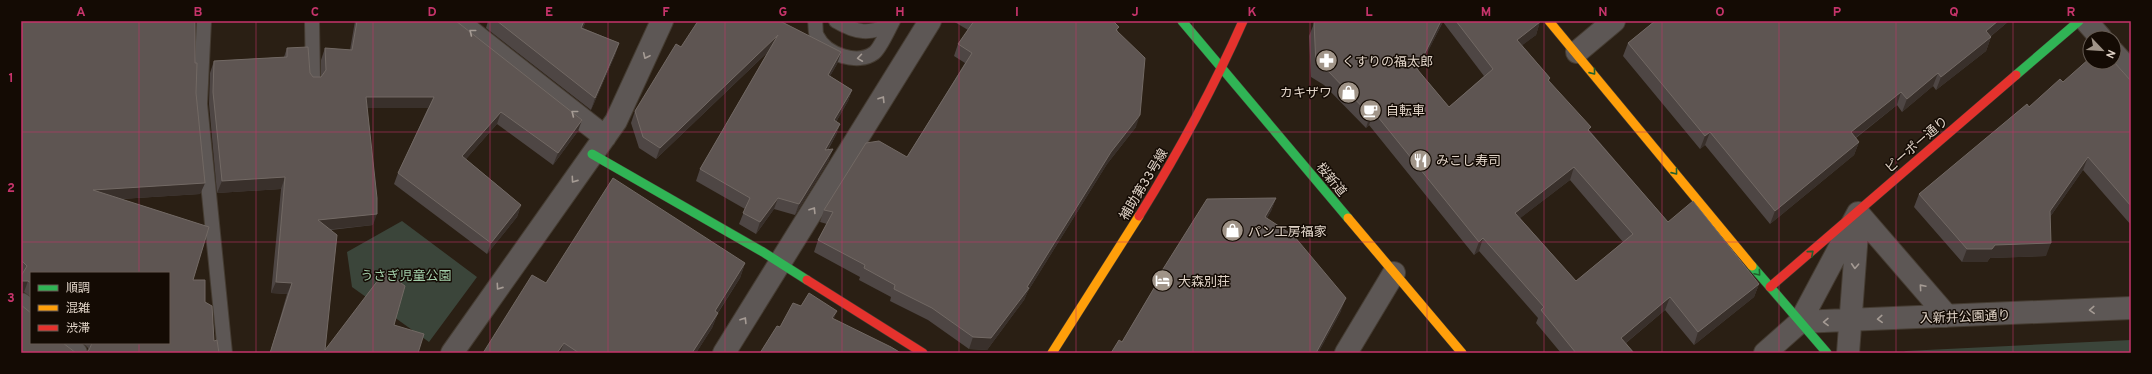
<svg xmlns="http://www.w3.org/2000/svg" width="2152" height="374" viewBox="0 0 2152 374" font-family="Overpass,'Noto Sans JP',sans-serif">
	<rect width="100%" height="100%" fill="#2a1f14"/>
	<!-- green -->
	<path fill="#3b453a" d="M402 221 477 277 429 342 352 287 347 252Z
		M2131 340V353H1902L1906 351Z"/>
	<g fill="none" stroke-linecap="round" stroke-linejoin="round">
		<defs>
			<path id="lane" d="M204 21 200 104 225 353
				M312 21 313 81
				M815 21C816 26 815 33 817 36 826 55 858 65 874 53 880 49 889 28 893 21
				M836 21C856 33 870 35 891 24"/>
			<path id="street" d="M457 21 605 137
				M2086 21 2101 38
				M1577 52 1614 21
				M2114 53 2131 72
				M1858 213 1947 316
				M21 304 31 313
				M1800 322 2131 308
				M64 343 76 353
				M452 353 616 121 662 21
				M724 353 930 21
				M1346 353 1394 273
				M1765 353 1800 322 1858 213
				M1848 353 1858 220"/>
			<path id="fast" d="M1182 21 1348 218
				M2016 75 2079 21
				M592 154 763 252 807 280
				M1752 266 1827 353"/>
			<path id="slow" d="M1549 21 1752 266
				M1348 218 1462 353
				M1052 353 1139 216"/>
			<path id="jam" d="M1139 216C1178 153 1213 89 1243 21
				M807 280 923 353
				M1770 287 2016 75"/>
		</defs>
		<!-- lane casing -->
		<use href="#lane" stroke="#453c32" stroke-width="16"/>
		<!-- street casing -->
		<use href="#street" stroke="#453c32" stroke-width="24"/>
		<!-- fast casing -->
		<use href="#fast" stroke="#453c32" stroke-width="10"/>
		<!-- slow casing -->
		<use href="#slow" stroke="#453c32" stroke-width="10"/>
		<!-- jam casing -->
		<use href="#jam" stroke="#453c32" stroke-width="10"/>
		<!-- lane -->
		<use href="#lane" stroke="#5d5755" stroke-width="14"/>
		<!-- street -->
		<use href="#street" stroke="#5d5755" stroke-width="22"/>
		<!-- fast -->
		<use href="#fast" stroke="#30b455" stroke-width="9"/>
		<!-- slow -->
		<use href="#slow" stroke="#ff9f0a" stroke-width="9"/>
		<!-- jam -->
		<use href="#jam" stroke="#e5322d" stroke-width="9"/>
	</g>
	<!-- wall -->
	<path fill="#4e4644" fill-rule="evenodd" d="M21 21H195V63H197L196 93 205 183 200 194 121 199 209 227 193 280H205V302L212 306 214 341 217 340 219 353H85L88 351V348L83 343H169V273H31V297L24 292H21Z
		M355 21H456L578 131 553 165 497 124 466 159 521 205 517 217 487 254 394 184 398 173 428 108H367L373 225 331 230 325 350 394 325 418 353H270L287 294 271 293 281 189 217 193 209 104 210 73 214 61 284 57 287 48 313 77H321V60L325 48 350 50Z
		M488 21H586L583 28 619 43 615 55 591 110 486 28Z
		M953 21H1113L1118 31 1136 127 1107 164 1028 291 1024 300 987 350 969 349 928 320 890 301 891 297 859 280 860 277 814 252 818 240 827 224 820 222 824 210 907 157 965 63 954 56 958 44 968 30Z
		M1315 21H1540L1536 35 1522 45 1550 78 1549 81 1590 131 1668 222 1759 284 1754 297 1694 345 1665 310 1626 343 1634 353H1561L1536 323 1538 318 1479 251 1474 255 1369 125 1366 128 1324 85 1311 77 1309 36ZM1443 22 1484 76 1449 107 1418 70ZM1570 180 1623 242 1576 281 1520 218Z
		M1655 21H2009L1990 37H1991L1986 51 1936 90 1933 86 1902 112 1897 105 1856 138 1859 142 1854 155 1770 224 1705 145 1700 149 1623 56 1628 43Z
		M681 47 841 52 837 64 830 76 852 90 848 101 836 122 840 124 836 135 828 150 829 160 795 215 774 209 756 234 739 224 745 209 696 181 700 169 768 52 656 159 639 148 631 123 635 111Z
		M2131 81V225L2083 170 2050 217 2046 256 1990 258 1987 262H1962L1914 207 1919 194 2029 107 2063 82Z
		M1276 198 1271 211 1267 218 1341 311 1318 353H1111L1122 342 1154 288 1158 277Z
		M745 263 740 278 718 313 712 328 696 353H483L546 283Z"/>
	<!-- shaded-wall -->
	<path fill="#39302b" d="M584 21H586L577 40 581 28Z
		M1441 21H1443L1413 82 1417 69Z
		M1998 21H2009L1981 44 1986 31Z
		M1540 22 1536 35 1512 53 1517 40Z
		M778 35 774 46 656 159 660 148Z
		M1991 37 1986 51 1936 90 1941 77Z
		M619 43 615 55 591 110 595 98Z
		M841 52 837 64 824 86 828 75Z
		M1938 73 1933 86 1902 112 1907 99Z
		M852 90 848 101 830 132 834 120Z
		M1901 92 1897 105 1846 145 1851 132Z
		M366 97H434L430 108H362Z
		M501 112 497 124 458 168 462 156Z
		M1374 112 1369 125 1366 128 1370 115Z
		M1140 115 1136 127 1107 164 1028 291 1024 300 987 350 969 349 973 337 1027 287 1111 152Z
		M582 120 578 131 553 165 558 153Z
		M840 124 836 135 821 161 825 150Z
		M1710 132 1705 145 1700 149 1705 136Z
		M1859 142 1854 155 1770 224 1775 211Z
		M833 149 829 160 795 215 799 204Z
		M2088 157 2083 170 2045 224 2050 211Z
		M1574 167 1570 180 1510 226 1515 213Z
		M285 177 281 189 217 193 222 181Z
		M205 183 200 194 88 201 93 190Z
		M778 198 774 209 756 234 760 222Z
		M1276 198 1271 211 1260 229 1265 217Z
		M521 205 517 217 487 254 491 243Z
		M377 214 373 225 313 231 318 220Z
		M1483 238 1479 251 1474 255 1479 242Z
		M2051 243 2046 256 1990 258 1987 262H1962L1967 249 1995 245Z
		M745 263 740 278 709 326 715 311Z
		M21 281H28L24 292H21Z
		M276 282 292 283 287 294 271 293Z
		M1759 284 1754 297 1694 345 1698 332Z
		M1670 297 1665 310 1616 351 1621 338Z
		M1346 298 1341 311 1318 353H1316Z
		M837 311 832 324V318Z
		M718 313 712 328 696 353H692Z
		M564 343 560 353H557Z"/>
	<!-- building -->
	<path fill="#5e5552" stroke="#726964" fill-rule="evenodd" d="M21 21H195V63H197L196 93 205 183 93 190 209 227 193 280H205V302L212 306 214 341 217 340 219 353H85L89 350 92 343H169V273H31V283L28 281H21V276L27 266 21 260Z
		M357 21H456L582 120 558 153 501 112 462 156 521 205 491 243 398 173 434 97H366L377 198V214L318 220 337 235 325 350 385 271 405 286 394 325 424 334 418 353H270L292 283 276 282 285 177 222 181 213 92 214 61 287 57V48L308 47 310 73 313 77H321L326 70 325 48 352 50Z
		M497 21H584L581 28 619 43 595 98Z
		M698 21H780L841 52 828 75 852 90 834 120 840 124 825 150 833 149 799 204 778 198 760 222 743 213 750 198 700 169 778 35 660 148 643 137 635 111 676 44 681 47Z
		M974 21H1113L1119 27 1116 30 1145 58 1140 115 1111 152 1027 287 1029 288 991 338 973 337 932 308 894 289 895 285 864 268 865 265 818 240 833 212 824 210 866 143 879 141 907 157 972 53 958 44Z
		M1315 21H1441L1417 69 1449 107 1493 69 1456 21H1540V22L1517 40 1550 78 1548 80 1591 127 1588 130 1668 222 1693 201 1759 284 1698 332 1670 297 1621 338 1634 353H1576L1541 310 1544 307 1483 238 1479 242 1374 112 1370 115 1329 72 1316 64 1314 23ZM1574 167 1633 234 1576 281 1515 213Z
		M1655 21H1998L1986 31 1991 37 1941 77 1938 73 1907 99 1901 92 1851 132 1859 142 1775 211 1710 132 1705 136 1628 43Z
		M2090 58V62H2114L2131 81V206L2088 157 2050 211 2051 243 1995 245 1992 249H1967L1919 194 2027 104 2029 107 2060 79 2063 82Z
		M613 178 745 263 715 311 718 313 692 353H579L564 343 557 353H483L532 275 546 283Z
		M1276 198 1265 217 1294 236 1346 298 1316 353H1111L1119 340 1122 342 1160 278 1158 277 1207 199Z
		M809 293 837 311 832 318 891 347 901 353H760L777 326 780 327 793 303 801 306Z
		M21 305 31 313V343H63L76 353H21Z"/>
	<!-- one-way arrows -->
	<defs><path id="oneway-chevron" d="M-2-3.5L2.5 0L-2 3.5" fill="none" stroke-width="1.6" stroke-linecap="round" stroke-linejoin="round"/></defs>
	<g stroke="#a59b94">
		<use href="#oneway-chevron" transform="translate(472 32) rotate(-142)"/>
		<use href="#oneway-chevron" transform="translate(646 56) rotate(115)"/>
		<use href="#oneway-chevron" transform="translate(860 58) rotate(172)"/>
		<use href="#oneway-chevron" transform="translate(882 99) rotate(-58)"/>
		<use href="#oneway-chevron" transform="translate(574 113) rotate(-142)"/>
		<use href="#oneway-chevron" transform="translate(574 180) rotate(125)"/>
		<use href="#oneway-chevron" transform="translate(813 210) rotate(-58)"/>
		<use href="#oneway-chevron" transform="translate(1855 266) rotate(93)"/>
		<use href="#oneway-chevron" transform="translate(499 287) rotate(125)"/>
		<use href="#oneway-chevron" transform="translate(1922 287) rotate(-131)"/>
		<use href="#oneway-chevron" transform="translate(2092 310) rotate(177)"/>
		<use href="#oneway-chevron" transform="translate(1880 319) rotate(177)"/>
		<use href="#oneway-chevron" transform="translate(744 320) rotate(-58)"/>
		<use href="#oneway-chevron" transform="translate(1826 322) rotate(179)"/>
	</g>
	<g stroke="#22602c">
		<use href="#oneway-chevron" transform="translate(1593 72) rotate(51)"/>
		<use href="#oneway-chevron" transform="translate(1675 172) rotate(51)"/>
		<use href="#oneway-chevron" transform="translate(1811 253) rotate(-40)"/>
		<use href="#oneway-chevron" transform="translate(1758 273) rotate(50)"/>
	</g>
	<!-- grid -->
	<path fill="none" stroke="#c6346b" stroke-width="1" stroke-opacity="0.55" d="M139 21V273M256 21V353M373 21V353M490 21V353M608 21V353M725 21V353M842 21V353M959 21V353M1076 21V353M1193 21V353M1310 21V353M1427 21V353M1544 21V353M1662 21V353M1779 21V353M1896 21V353M2013 21V353M21 132H2131M21 242H2131M139 343V353"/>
	<!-- icons -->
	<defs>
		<symbol id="pharmacy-disc" viewBox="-11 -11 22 22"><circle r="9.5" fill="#a09488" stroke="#140b04"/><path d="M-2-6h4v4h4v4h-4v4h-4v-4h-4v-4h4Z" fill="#fff"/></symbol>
		<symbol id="shop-disc" viewBox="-11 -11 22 22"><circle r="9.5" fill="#a09488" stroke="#140b04"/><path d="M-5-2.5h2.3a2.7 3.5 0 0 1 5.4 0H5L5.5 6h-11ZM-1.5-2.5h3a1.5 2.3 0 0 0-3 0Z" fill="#fff"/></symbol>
		<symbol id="cafe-disc" viewBox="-11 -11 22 22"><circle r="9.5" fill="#a09488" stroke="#140b04"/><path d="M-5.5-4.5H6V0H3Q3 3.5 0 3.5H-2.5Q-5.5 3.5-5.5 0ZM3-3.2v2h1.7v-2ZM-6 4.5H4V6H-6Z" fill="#fff"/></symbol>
		<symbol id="restaurant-disc" viewBox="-11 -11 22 22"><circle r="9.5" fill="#a09488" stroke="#140b04"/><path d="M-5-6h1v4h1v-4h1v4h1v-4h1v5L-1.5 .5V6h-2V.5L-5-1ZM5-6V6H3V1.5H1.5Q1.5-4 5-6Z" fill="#fff"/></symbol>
		<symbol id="hotel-disc" viewBox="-11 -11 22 22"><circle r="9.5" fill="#a09488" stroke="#140b04"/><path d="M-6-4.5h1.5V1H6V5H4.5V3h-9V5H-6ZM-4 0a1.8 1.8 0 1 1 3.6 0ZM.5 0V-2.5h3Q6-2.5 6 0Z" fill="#fff"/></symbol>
	</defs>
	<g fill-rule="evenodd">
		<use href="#pharmacy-disc" x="1314" y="48" width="25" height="25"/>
		<use href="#shop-disc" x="1336" y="80" width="25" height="25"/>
		<use href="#cafe-disc" x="1358" y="98" width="25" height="25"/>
		<use href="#restaurant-disc" x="1408" y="148" width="25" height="25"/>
		<use href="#shop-disc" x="1220" y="218" width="25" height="25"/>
		<use href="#hotel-disc" x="1150" y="268" width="25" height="25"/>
	</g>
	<g text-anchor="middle" stroke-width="3" stroke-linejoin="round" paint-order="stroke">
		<!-- poi labels -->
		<g font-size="13" fill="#e0d3c7" stroke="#140b04" text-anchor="start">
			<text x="1342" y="66">くすりの福太郎</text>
			<text x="1332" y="97" text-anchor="end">カキザワ</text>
			<text x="1386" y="115">自転車</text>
			<text x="1436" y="165">みこし寿司</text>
			<text x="1248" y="236">パン工房福家</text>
			<text x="1178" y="286">大森別荘</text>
		</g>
		<!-- street labels -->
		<g font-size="13" fill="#e0d3c7" stroke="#140b04">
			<text transform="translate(1916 144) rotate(-41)" y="5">ピーポー通り</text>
			<text transform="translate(1332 179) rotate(50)" y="5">桜新道</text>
			<text transform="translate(1143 184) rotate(-59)" y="5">補助第33号線</text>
			<text transform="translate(1965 316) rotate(-2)" y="5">入新井公園通り</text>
		</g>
		<!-- park labels -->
		<g font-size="13" fill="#a3d0ab" stroke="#140b04">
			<text x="406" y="280">うさぎ児童公園</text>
		</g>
	</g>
	<!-- border -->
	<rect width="2152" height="374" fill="none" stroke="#140b04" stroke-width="44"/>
	<!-- legend -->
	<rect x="30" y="272" width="140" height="72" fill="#140b04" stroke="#665b52"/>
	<rect x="38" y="285" width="20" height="6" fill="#30b455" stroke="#665b52"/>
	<text x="66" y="292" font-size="12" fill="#e0d3c7">順調</text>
	<rect x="38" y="305" width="20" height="6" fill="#ff9f0a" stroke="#665b52"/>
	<text x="66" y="312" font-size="12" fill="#e0d3c7">混雑</text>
	<rect x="38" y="325" width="20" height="6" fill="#e5322d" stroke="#665b52"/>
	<text x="66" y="332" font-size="12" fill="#e0d3c7">渋滞</text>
	<!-- north arrow -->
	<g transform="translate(2102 50) rotate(115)"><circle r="19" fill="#140b04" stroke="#665b52"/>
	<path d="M0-3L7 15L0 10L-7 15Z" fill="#a09488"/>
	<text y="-6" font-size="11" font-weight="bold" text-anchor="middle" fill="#e0d3c7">N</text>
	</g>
	<rect x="22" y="22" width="2108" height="330" fill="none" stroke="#c6346b" stroke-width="1.5"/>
	<g font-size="13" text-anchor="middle" font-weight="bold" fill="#c6346b">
		<text x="81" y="16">A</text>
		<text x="198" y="16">B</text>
		<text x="315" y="16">C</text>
		<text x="432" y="16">D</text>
		<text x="549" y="16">E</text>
		<text x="666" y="16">F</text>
		<text x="783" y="16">G</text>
		<text x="900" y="16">H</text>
		<text x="1017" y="16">I</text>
		<text x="1135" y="16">J</text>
		<text x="1252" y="16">K</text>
		<text x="1369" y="16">L</text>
		<text x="1486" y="16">M</text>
		<text x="1603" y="16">N</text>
		<text x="1720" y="16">O</text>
		<text x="1837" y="16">P</text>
		<text x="1954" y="16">Q</text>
		<text x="2071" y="16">R</text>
		<text x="11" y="82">1</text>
		<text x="11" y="192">2</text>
		<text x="11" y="302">3</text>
	</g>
</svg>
